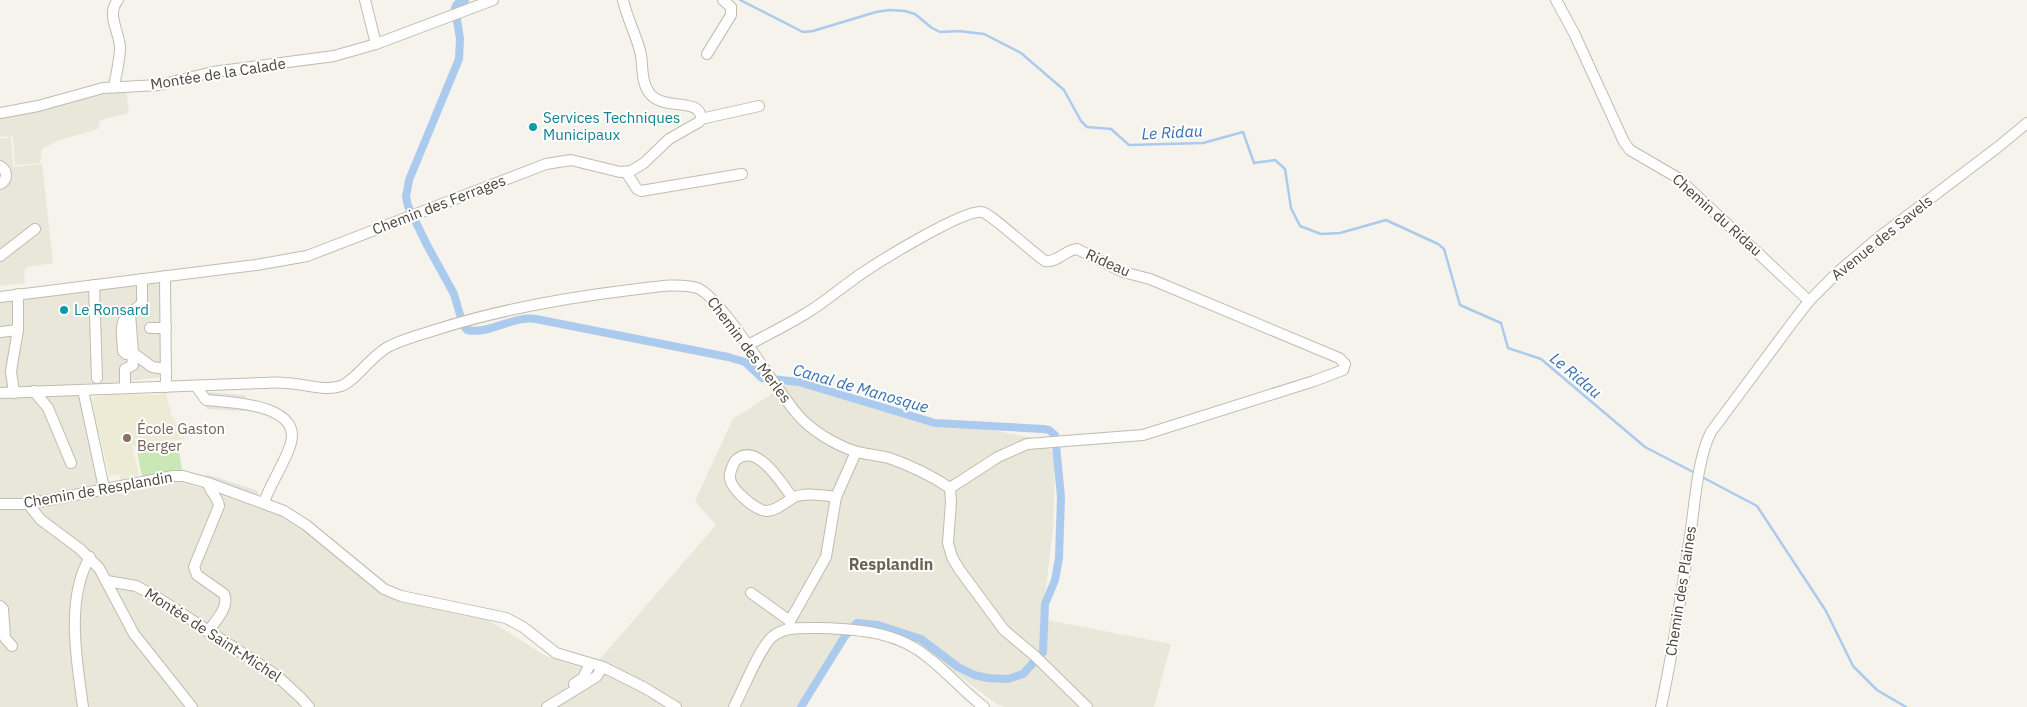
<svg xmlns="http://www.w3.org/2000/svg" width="2027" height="707" font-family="'IBM Plex Sans',sans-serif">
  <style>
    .residential { fill: #e9e6da }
    .education { fill: #edead6 }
    .green { fill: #cbe7b6 }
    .parking { fill: #e4e3df }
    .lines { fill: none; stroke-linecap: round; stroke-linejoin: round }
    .stream { stroke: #abcbee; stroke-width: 2.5 }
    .canal { stroke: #abcbee; stroke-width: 8 }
    .minor-casing { stroke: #c0bcae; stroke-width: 12 }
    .minor { stroke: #fff; stroke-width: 10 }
    .culture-dot { fill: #0f9aa8; stroke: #fff; stroke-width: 2 }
    .education-dot { fill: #8d6e63; stroke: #fff; stroke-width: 2 }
    .labels { text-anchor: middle; stroke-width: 4; stroke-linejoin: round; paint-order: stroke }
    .street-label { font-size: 15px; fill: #494539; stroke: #fff }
    .culture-label { font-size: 15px; fill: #0d838f; stroke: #fff; text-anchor: start }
    .education-label { font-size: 15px; fill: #785e54; stroke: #fff; text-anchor: start }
    .water-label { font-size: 16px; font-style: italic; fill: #356fb2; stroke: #fff }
    .neighbourhood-label { font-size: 16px; font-weight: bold; fill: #6c6451; stroke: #fff }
  </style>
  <rect width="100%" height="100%" fill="#f5f3eb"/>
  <g class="residential">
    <path d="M100,90H126L129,113L100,120L98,129L57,141L42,149L40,163L15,165L13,136L0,137V114Z"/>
    <path d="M11,137L13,167L42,164L53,263L27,267L24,272L25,283L0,286V139Z"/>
    <path d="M160,282L162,377L93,385L78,394L101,494L176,481L227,495L293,521L395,599L479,614L544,655L587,670L600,659L716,525L695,501L733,419L790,382L896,413L1040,439L1055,455L1053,530L1042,619L1171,644L1154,707H1005L997,704L917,645L849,625L797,707H0V302Z"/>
  </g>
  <path class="education" d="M158,391H165L171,411L170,412L185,439L132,446L139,475L120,480V474L109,476L99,432H96L92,415L95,414L92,398L111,394L159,395Z"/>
  <path class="green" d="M178,444L182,470L142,476L137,451Z"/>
  <g class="parking">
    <path d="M208,392L244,395L246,396L242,406L244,411L207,409L205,404L206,396Z"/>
    <path d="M206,474L258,491V497L206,481Z"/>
  </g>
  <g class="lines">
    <g class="stream">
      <path d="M740,0L803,32L813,31L876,12L890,10L905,11L915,14L932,28L940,32L959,31L984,34L1021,53L1064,90L1081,121L1087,127L1111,129L1129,145L1203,143L1243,132L1254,163L1275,160L1285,169L1291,208L1300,226L1321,234L1340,233L1386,220L1438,244L1444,249L1460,305L1501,323L1508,348L1541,359L1645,447L1697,474"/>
      <path d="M1702,477L1757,506L1826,611L1853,666L1877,690L1906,707"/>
    </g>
    <path class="canal" d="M465,0L457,4L455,8L460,39L459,59L409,180L406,197L408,206L427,245L454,294L463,325L467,330C489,335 514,315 536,319L728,357L745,362L762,378L799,382L935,423L1043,429L1049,430L1055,435L1061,497L1059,558L1055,580L1045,604L1043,652L1023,674L1008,679L988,678L974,675L958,667L921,639L878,625L857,623L845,636L801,707"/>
    <g class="minor-casing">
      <g id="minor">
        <path d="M365,0L376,44"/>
        <path d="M1556,0L1574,33L1624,142L1630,150L1678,178L1809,301"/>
        <path d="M707,54L731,15V7L723,0"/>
        <path d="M114,87C116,74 120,60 120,47C119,31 106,14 118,0"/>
        <path d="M0,113L38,106L103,88L159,85L213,72L334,56L376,44L493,0"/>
        <path d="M701,119L759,106"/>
        <path d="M0,166C8,171 8,180 0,184"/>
        <path d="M626,172L637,189L641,191L742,174"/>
        <path d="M0,256L35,229"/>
        <path d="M165,276L166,387"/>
        <path d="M94,285L97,378"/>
        <path d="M0,297L256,265L307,256L546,164L571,160L620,172L631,171L644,163L669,139L699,122L701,119C701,97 667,111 651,95C641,84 643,68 641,55C637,36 627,19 623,0"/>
        <path d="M130,313L133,353L126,354L123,351C123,342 119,324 126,317C130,312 137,309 142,303V279"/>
        <path d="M150,328H166"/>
        <path d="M0,332L18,330"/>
        <path d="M132,352L152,367L166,369"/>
        <path d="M196,386L206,400C230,402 305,404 290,446C283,466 271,483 264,502"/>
        <path d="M125,388V369L133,365L132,354"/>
        <path d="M83,390L104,488"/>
        <path d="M34,391L48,408L71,463"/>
        <path d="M0,393L261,383C269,383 277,382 285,383C302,383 324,392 341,386C357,380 372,354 390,346C404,339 420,335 435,330C498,310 563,298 630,290C650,288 676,282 697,288C720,295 777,392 798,415C812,431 834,444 854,451C862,454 878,455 889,458C909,465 932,476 950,488L998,457L1027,444L1143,435L1314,381L1343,370L1345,364L1339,358L1150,279L1123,272L1077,249C1065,250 1057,263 1045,261C1033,253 990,213 982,212C964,209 880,261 861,274C842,287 825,302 805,314C787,325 767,335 748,345"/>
        <path d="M14,393L11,371L18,330V294"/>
        <path d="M208,483C210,492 218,497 219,506L194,567L197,575L224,594C230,607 215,621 208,632"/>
        <path d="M950,488L951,502L948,543L952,557L959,569L1004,630L1035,656L1087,707"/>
        <path d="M792,497C781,483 756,440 735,461C732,467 729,473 730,479C732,490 756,511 767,511C777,510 783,504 791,499C800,492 825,495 836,497"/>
        <path d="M0,504H28L173,476H183L208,483L284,511L306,525L384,589L401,596L506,618L523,627L556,653L603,667L645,688L676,707"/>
        <path d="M28,504L41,520L80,549L99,568L134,634L192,707"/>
        <path d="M107,581L136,586L155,596L276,675L301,698L309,707"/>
        <path d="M751,593L790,621"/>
        <path d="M0,606L3,609L5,638L12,646"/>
        <path d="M790,629V621L826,557L836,497L856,452"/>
        <path d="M574,684L583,678L590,664"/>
        <path d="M83,707C77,662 65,599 90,557"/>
        <path d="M547,707L596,677L603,667"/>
        <path d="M734,707C744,688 758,651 772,637C785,626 804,628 820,628C860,629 899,632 930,659C949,674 965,693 984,707"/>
        <path d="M1661,707C1674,648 1682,589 1691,529C1695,501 1698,457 1711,432L1792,323L1809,301L1838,272L1878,238L1998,147L2027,123"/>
      </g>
    </g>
    <use href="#minor" class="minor"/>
  </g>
  <g class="culture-dot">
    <circle cx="533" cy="127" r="5"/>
    <circle cx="64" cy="310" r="5"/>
  </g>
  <circle class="education-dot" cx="127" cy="438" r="5"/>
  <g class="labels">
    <g class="street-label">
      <text transform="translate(218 74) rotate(-9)" y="5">Montée de la Calade</text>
      <text transform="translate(439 205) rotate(-21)" y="5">Chemin des Ferrages</text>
      <text transform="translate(1717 215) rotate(42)" y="5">Chemin du Ridau</text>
      <text transform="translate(1882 238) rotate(-39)" y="5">Avenue des Savels</text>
      <text transform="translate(1108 263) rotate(24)" y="5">Rideau</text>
      <text transform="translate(749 350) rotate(53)" y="5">Chemin des Merles</text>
      <text transform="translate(98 490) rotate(-10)" y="5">Chemin de Resplandin</text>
      <text transform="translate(1681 591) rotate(-81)" y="5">Chemin des Plaines</text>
      <text transform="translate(213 635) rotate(33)" y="5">Montée de Saint-Michel</text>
    </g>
    <g class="culture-label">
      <text x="543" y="123">Services Techniques<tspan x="543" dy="17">Municipaux</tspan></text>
      <text x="74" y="315">Le Ronsard</text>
    </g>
    <g class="education-label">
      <text x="137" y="434">École Gaston<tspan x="137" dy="17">Berger</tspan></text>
    </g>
    <g class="water-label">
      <text transform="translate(1172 132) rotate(-3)" y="6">Le Ridau</text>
      <text transform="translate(1576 375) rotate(40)" y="6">Le Ridau</text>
      <text transform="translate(861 388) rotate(16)" y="6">Canal de Manosque</text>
    </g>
    <g class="neighbourhood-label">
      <text x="891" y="570">Resplandin</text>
    </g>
  </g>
</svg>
